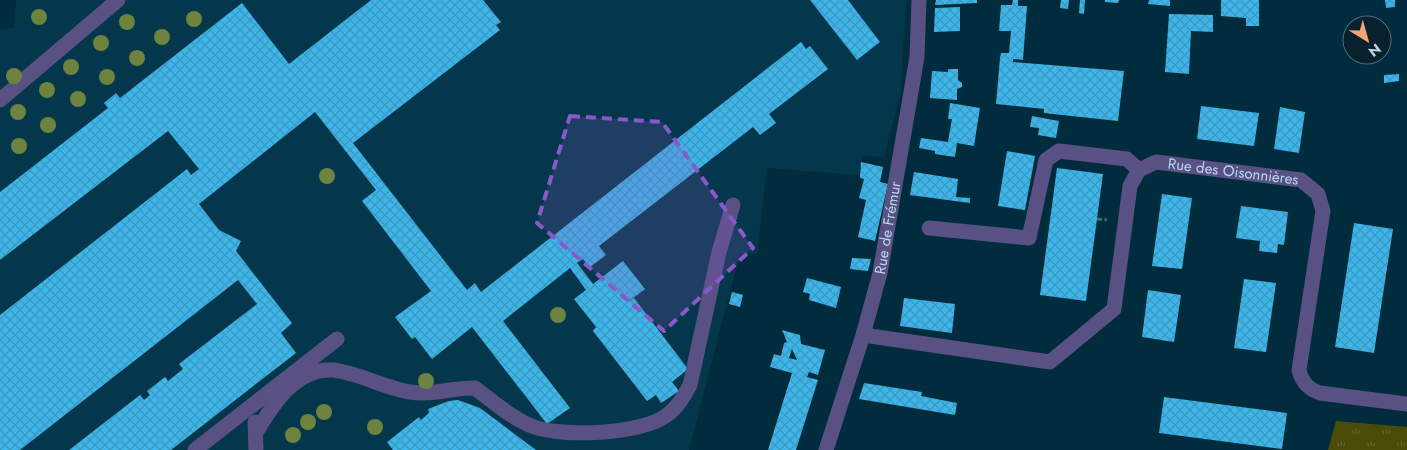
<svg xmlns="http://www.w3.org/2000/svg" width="1407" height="450" font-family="Jost,sans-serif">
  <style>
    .built { fill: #04374b }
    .park { fill: url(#park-tufts) }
    .building { fill: url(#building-cross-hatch); fill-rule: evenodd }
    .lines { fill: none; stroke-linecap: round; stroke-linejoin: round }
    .path { stroke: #416a7b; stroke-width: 3; stroke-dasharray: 5 2.5; stroke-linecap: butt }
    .minor { stroke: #595084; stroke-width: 15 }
    .tree { fill: #6d833e }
    .marked { fill: #8a58ca; fill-opacity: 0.2; stroke: #8a58ca; stroke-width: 4; stroke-dasharray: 10 6; stroke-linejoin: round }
    .labels { text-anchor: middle; stroke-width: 5; stroke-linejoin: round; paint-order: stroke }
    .street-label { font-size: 15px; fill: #b6daec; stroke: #08212c }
  </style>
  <defs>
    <pattern id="park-tufts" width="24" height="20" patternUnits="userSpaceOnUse" patternTransform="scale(1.25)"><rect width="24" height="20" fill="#4a4b07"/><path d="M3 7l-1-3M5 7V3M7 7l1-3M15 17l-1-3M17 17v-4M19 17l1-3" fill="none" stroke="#62642b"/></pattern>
    <pattern id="building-cross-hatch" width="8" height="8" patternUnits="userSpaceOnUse" patternTransform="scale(1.25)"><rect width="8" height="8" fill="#3db5e8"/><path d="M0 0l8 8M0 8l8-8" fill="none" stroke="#3c98c0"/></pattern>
  </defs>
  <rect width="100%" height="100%" fill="#002c3d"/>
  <path class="built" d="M16,0H906L901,91L884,157L863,156L858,175L767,168L757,254L740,253L689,450H0V30L14,28Z"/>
  <path class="park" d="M1336,421L1407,427V450H1328Z"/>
  <g class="building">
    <path d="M371,0H483L501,22L496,25L500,30L353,143L467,290L475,283L481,292L801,42L806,49L810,46L828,69L769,114L776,123L760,135L753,127L599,246L606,255L590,267L583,259L577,263L593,284L623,261L645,289L628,302L634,298L688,369L672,382L679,391L661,403L656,395L647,401L593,331L596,327L574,299L586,290L570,268L503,321L570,408L547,424L472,327L432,359L415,337L412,339L395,317L431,291L362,201L376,190L315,112L199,204L219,230L241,241L236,251L292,323L281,333L296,353L171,450H69L140,395L144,400L150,395L147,391L165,377L168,381L183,369L179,364L257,304L238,280L20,450H0V315L187,169L191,175L199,169L168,131L0,260V192L108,108L104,103L116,93L120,98L242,3L289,64Z"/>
    <path d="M810,0H848L880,42L857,60Z"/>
    <path d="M936,0H977V3L935,5Z"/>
    <path d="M1013,0H1018V6H1027L1023,60L1013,59V62L1124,71L1118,121L1044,113V109L996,104L1000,58L1001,53H1009L1011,31H999L1001,5H1012Z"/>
    <path d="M1061,0H1069L1068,9L1060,8Z"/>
    <path d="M1080,0H1085L1084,14L1079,13Z"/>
    <path d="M1105,0H1119L1118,3L1105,2Z"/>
    <path d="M1149,0H1170V6L1148,4Z"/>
    <path d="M1221,0H1259V26H1246V18L1221,16Z"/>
    <path d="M1385,0H1395V7L1386,8Z"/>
    <path d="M960,7V31L934,32L935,8Z"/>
    <path d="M1169,14L1213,15V32L1191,31L1189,74L1165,72Z"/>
    <path d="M948,69H958V80L962,83V87L957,89V100L930,98L932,71L948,72Z"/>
    <path d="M1399,74V81L1384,83V75Z"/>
    <path d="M950,103L980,108L974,146L957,143L955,157L935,154V151L919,148L921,138L948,142L952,119H948Z"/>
    <path d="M1201,106L1259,113L1254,146L1197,139Z"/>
    <path d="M1280,107L1305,112L1299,153L1274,149Z"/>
    <path d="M1032,116L1059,121L1056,138L1038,135L1039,128L1030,127Z"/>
    <path d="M1007,151L1035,156L1025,210L998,206Z"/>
    <path d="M861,162L883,167L880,182L888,184L875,241L858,237L866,200L859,198L864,179L860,178Z"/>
    <path d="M1057,168L1103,174L1086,301L1040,295Z"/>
    <path d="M914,172L958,179L956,197L970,198V203L910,195Z"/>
    <path d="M1162,194L1192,198L1182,269L1152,266Z"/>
    <path d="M1241,206L1288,212L1284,245L1278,244L1277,253L1259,251L1260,241L1236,238Z"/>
    <path d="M1354,223L1393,229L1374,353L1335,347Z"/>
    <path d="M852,258L871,259L868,271L850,269Z"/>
    <path d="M807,278L841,287L836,308L809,300L810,294L803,292Z"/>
    <path d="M1244,279L1276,283L1266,352L1234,348Z"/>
    <path d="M1148,290L1181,295L1174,342L1142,337Z"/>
    <path d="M732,292L743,295L740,307L729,304Z"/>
    <path d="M904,298L955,304L952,333L900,326Z"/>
    <path d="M782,330L800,335L801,344L825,350L818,375L809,372L807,377L818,380L796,450H768L792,373L770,367L774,354L781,356L784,343L787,342ZM792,349L797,360L789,358Z"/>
    <path d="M864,383L922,392L921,396L957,403L955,415L859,399Z"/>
    <path d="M1164,397L1287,413L1282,449L1159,433Z"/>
    <path d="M458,400L480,408L536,450H393L387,442L419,417L421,420L429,413L428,409L449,401Z"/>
  </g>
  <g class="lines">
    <path class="path" d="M1097,219L1107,220"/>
    <g class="minor">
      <path d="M0,100L118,0"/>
      <path d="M929,228L1029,238L1046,160L1059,151L1127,159L1139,170"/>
      <path id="s1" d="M863,335L1050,362L1114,309L1130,186L1139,170L1156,162L1301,180L1318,194L1323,211L1299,370C1302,382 1308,389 1320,393L1407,404"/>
      <path d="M255,422L256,450"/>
      <path d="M257,431C273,404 296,368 333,370C356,372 385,388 410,392C432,396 453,387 475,388C492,401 509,416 529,425C557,438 642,435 667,415C678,407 684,396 690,385L719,252L733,205"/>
      <path d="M195,450L337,339"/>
      <path id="s2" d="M826,450L863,335L880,273L917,57L919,0"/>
    </g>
  </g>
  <g class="tree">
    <circle cx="39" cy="17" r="8"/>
    <circle cx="194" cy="19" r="8"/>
    <circle cx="127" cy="22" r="8"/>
    <circle cx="162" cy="37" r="8"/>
    <circle cx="101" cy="43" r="8"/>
    <circle cx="137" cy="58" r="8"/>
    <circle cx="71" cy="67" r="8"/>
    <circle cx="14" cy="76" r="8"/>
    <circle cx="107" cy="77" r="8"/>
    <circle cx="47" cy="90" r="8"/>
    <circle cx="78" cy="99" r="8"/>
    <circle cx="18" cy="112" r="8"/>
    <circle cx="48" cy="125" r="8"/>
    <circle cx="19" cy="146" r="8"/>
    <circle cx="327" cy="176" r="8"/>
    <circle cx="558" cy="315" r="8"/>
    <circle cx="426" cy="381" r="8"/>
    <circle cx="324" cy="412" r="8"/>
    <circle cx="308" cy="422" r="8"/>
    <circle cx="375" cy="427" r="8"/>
    <circle cx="293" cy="435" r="8"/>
  </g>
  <path class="marked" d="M570,116L662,122L753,248L664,331L537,223Z"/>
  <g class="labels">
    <g class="street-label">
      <text dy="5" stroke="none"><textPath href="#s1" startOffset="511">Rue des Oisonnières</textPath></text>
      <text dy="5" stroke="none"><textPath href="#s2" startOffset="231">Rue de Frémur</textPath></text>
    </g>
  </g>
  <g transform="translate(1367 40) rotate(143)"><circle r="24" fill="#08212c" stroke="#4e6b79"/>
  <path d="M0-4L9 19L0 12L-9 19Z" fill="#efa377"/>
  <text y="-8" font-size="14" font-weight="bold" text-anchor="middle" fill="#b6daec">N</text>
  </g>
</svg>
